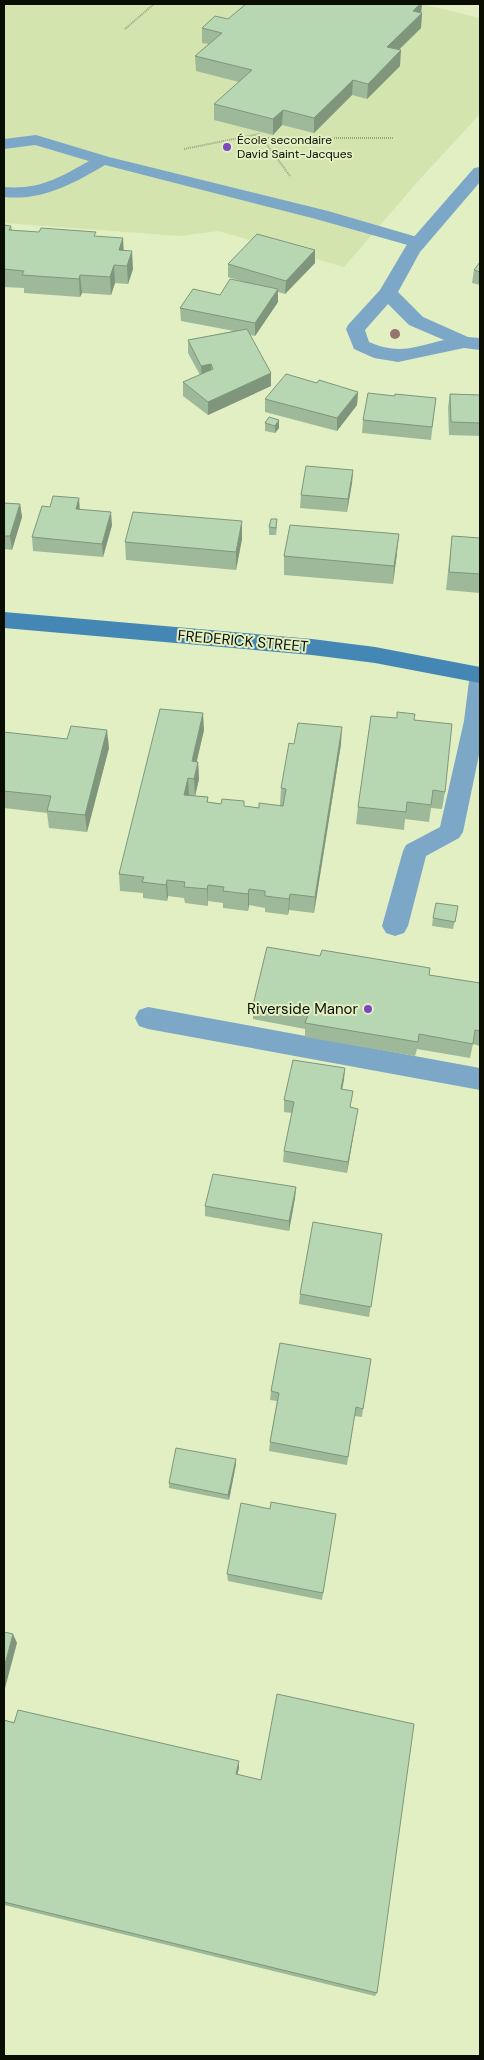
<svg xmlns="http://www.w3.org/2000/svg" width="484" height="2060" font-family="'DM Sans',sans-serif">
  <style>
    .built { fill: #d3e4af }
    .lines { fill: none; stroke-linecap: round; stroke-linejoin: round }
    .path { stroke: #9aa482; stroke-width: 2; stroke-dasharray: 1 1; stroke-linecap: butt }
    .lane { fill: #7da7c7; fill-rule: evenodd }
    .street { fill: #7da7c7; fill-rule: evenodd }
    .secondary { fill: #4486b4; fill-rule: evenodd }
    .tree { fill: #967470 }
    .wall { fill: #9db999 }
    .shaded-wall { fill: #7f967d }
    .building { fill: #b6d7b2; stroke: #7f967d }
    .poi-dot { fill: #7e47be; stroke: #e1efc2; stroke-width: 2 }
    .labels { text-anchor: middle; stroke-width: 4; stroke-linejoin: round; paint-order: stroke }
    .far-poi-label { font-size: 12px; fill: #0a0e02; stroke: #e1efc2; text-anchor: start }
    .street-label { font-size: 15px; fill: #0a0e02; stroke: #e1efc2 }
    .poi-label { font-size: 15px; fill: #0a0e02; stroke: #e1efc2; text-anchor: end }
  </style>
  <rect width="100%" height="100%" fill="#e1efc2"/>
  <path class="built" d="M4,4H421L430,6L480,18V114L420,179L344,267L218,231L180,236L4,223Z"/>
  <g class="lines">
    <g class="path">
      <path d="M125,29L154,4"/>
      <path d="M262,138H393"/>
      <path d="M184,149L259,134L290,176"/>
    </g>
    <g class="lane">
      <path d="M36,135L109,157L328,211L424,239L427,243L424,247L418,248L316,219L105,165C73,184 42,201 4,197V187C39,190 59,178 89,161L35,145L4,149V139Z"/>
      <path d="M480,673V750L463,832L459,838L426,856L408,926L404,933L395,936L386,933L382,926L403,851L406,845L440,827L464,721L469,681L472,676Z"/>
      <path d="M148,1007L480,1068V1090L148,1029L139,1026L135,1018L139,1010Z"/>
    </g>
    <path class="street" d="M480,167V182L420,252L398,292L423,317L468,337L480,338V350L464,348L398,362L374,358L354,349L346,329L348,325L380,290L406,246L474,168ZM388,304L409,325L444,340C414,347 399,355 369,342L365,330Z"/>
    <path class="secondary" d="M4,612L312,639L375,647L480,667V683L375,663L312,655L4,628Z"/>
  </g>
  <circle class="tree" cx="395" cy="334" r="5"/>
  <g class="wall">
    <path d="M246,4H422L421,13H422L421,28L399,50L400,66L367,99L352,95L314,133L282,125L273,135L214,120V104L239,82L196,71L195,56L209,44L202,43V28L228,19Z"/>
    <path d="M4,225L11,226L12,230L96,237L124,250L133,269L128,284L115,283L111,295L82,293L80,297L24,293V288L4,287Z"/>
    <path d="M315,250V263L285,294L278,292V302L255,336L250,335L271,386L208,415L183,396V382L200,375L188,353V340L234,331L181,321L180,308L220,295L244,282L228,277V264Z"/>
    <path d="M480,262V285L472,283L474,270Z"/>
    <path d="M317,383L358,392L357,405L337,431L265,412V399Z"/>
    <path d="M450,394L480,395V436L449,435L448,407Z"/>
    <path d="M436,398L431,440L362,433L363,420Z"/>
    <path d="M279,420V428L275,433L265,431V423Z"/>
    <path d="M353,470L352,483L347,512L300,508L301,495Z"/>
    <path d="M4,503L20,504L22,517L12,550L4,549Z"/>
    <path d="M80,509L112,525L103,557L33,551L32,537Z"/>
    <path d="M269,527H277L276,535H269Z"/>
    <path d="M452,536L480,538V593L446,590Z"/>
    <path d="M242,539L236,570L126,560L125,542Z"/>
    <path d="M397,553L393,584L284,575V556Z"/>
    <path d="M414,720L445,792L442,809L431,808L429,822L405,819L404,830L356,824L358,807Z"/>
    <path d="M204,730L196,762H198L199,779L195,796L189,795L208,797V802L259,808L280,805L281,788L294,744H341L314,913L289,910L288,915L265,912V908L249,905L248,911L223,908V903L208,901V906L185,903L184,898L168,896L167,901L143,898V893L120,891L119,874Z"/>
    <path d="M4,732L109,748L87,832L49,828L47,813L4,808Z"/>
    <path d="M458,906L453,929L432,926L433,918Z"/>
    <path d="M429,975L479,983L480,977V1046L473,1044L470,1058L417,1049L415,1056L305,1037V1029L253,1019V1005Z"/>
    <path d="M345,1068L342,1089L356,1120L347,1173L283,1162L284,1151L292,1113L284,1112V1100Z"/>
    <path d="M296,1187L295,1198L289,1231L205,1216V1206Z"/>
    <path d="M382,1234L369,1317L299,1304L300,1294Z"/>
    <path d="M271,1391L363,1409L362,1417L354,1416L347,1465L269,1451L270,1442L277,1401L270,1400Z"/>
    <path d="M236,1464L229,1500L169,1488V1483Z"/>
    <path d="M270,1509L336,1514L322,1600L228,1581L227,1574Z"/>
    <path d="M4,1720L239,1768L237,1774L377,1993L375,1996L4,1905Z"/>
  </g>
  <g class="shaded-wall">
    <path d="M420,4H422L421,14L422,13L421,28L386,62L387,47L413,11Z"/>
    <path d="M401,50L400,66L367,99L368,84Z"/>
    <path d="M353,80L352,95L314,133V118Z"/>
    <path d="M283,110L282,125L273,135V119Z"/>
    <path d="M123,238L124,256L119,250Z"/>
    <path d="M315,250V263L285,294L286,281Z"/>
    <path d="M132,251L133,269L128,284L127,266Z"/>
    <path d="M114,265L115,283L111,295L110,277Z"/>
    <path d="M80,275L82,293L80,297L79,279Z"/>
    <path d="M278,289V302L255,336V323Z"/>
    <path d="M211,364V377L202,379L201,366Z"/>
    <path d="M271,373V386L208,415V402Z"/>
    <path d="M358,392L357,405L337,431V418Z"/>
    <path d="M279,420V428L275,433V426Z"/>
    <path d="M353,470L352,483L347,512L348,499Z"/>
    <path d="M79,498L80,512L76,509Z"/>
    <path d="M20,504L22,517L12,550L10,536Z"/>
    <path d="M111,512L112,525L103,557L102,544Z"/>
    <path d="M242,521V539L236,570V552Z"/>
    <path d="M399,534L397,553L393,584L394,566Z"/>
    <path d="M203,713L204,730L193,778L192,761Z"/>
    <path d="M342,727L341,744L314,913L315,897Z"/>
    <path d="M107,730L109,748L87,832L85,815Z"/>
    <path d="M198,762L199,779L195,796L194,779Z"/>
    <path d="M188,778L189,795L185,811L184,795Z"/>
    <path d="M167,880L168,896L167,901L166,885Z"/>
    <path d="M208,885V906L207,889Z"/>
    <path d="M249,889V905L248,911V894Z"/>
    <path d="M290,894L289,910L288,915L289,899Z"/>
    <path d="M345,1068L344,1080L340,1100L341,1089Z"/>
    <path d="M358,1109L356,1120L347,1173L348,1162Z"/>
    <path d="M296,1187L295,1198L289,1231V1221Z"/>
    <path d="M236,1459V1464L229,1500L228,1495Z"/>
    <path d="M13,1634L17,1643L4,1692V1668Z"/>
    <path d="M239,1761V1768L236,1780V1774Z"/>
  </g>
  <g class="building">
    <path d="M246,4H420L413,11L422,13L387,47L401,50L368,84L353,80L314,118L283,110L273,119L214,104L252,70L195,56L222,33L202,28L215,16L228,19Z"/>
    <path d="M4,225L11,226L9,230L39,232L41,228L96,232L94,236L123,238L119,250L132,251L127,266L114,265L110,277L80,275L79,279L22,275L24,271L4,269Z"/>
    <path d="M257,234L315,250L286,281L228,264Z"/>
    <path d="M480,262V272L474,270Z"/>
    <path d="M230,279L278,289L255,323L180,308L193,289L220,295Z"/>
    <path d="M247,329L271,373L208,402L183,382L213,369L211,364L201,366L188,340Z"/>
    <path d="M286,374L317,383L319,380L358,392L337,418L265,399Z"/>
    <path d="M368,393L395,396V394L436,398L432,427L363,420Z"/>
    <path d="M450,394L480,395V423L451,422Z"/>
    <path d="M269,417L279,420L275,426L265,423Z"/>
    <path d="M306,466L353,470L348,499L301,495Z"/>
    <path d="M53,496L79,498L76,509L111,512L102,544L32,537L42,506L50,507Z"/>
    <path d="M4,503L20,504L10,536H4Z"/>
    <path d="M133,512L242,521L236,552L125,542Z"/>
    <path d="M271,519H277L276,528L269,527Z"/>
    <path d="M290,525L399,534L394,566L284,556Z"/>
    <path d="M452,536L480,538V574L449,572Z"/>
    <path d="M160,709L203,713L192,761L198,762L194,779L188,778L184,795L208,797L207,802L221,804L222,799L244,801V806L259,808V803L283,806L286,789L281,788L289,743L294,744L298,723L342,727L315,897L290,894L289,899L265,896V891L249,889L248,894L223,891L224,887L208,885L207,889L184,887L185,882L167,880L166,885L142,882L144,877L119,874Z"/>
    <path d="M397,712L415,714L414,720L452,724L445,792L433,790L431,805L407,802L406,812L358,807L371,716L397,718Z"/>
    <path d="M71,726L107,730L85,815L47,811L51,796L4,791V732L67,739Z"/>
    <path d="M436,903L458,906L455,922L433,918Z"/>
    <path d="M267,947L320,956L322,950L430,968L429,975L480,983V982V1031L475,1030L473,1044L419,1034L418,1042L305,1023L308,1015L253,1005Z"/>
    <path d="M293,1060L345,1068L341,1089L353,1091L350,1107L358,1109L348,1162L284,1151L294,1102L284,1100Z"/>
    <path d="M213,1174L296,1187L289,1221L205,1206Z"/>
    <path d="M313,1222L382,1234L371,1307L300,1294Z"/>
    <path d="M280,1343L371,1359L363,1409L356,1407L348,1457L270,1442L279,1393L271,1391Z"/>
    <path d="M176,1448L236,1459L228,1495L169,1483Z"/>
    <path d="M271,1502L336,1514L323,1593L227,1574L241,1503L270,1509Z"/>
    <path d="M4,1632L13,1634L4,1668Z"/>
    <path d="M277,1694L414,1724L377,1993L4,1902V1720L14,1723L18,1710L239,1761L236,1774L261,1780Z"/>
  </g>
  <g class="poi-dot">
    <circle cx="227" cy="147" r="5"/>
    <circle cx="368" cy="1009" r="5"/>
  </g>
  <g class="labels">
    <g class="far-poi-label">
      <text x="237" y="144">École secondaire<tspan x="237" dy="14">David Saint-Jacques</tspan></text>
    </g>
    <g class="street-label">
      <text transform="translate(243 641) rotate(5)" y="5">FREDERICK STREET</text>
    </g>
    <g class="poi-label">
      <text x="358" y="1014">Riverside Manor</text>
    </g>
  </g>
  <rect width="484" height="2060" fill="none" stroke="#0a0e02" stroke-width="10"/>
</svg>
